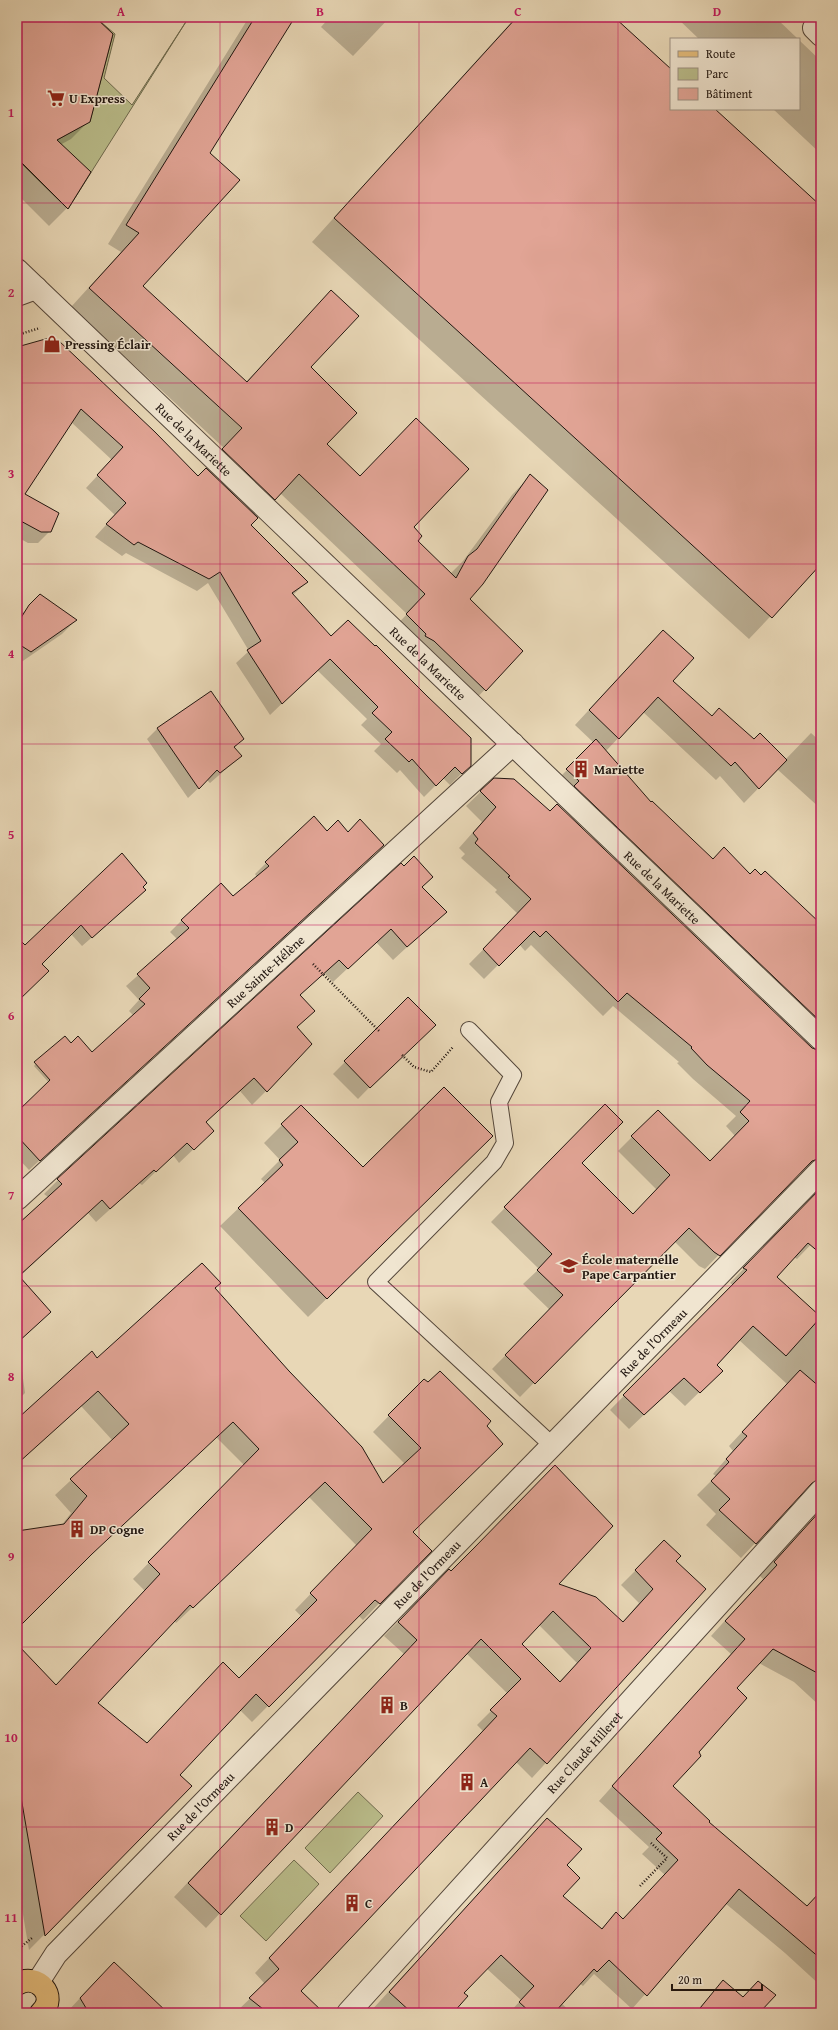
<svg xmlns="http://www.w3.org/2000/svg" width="838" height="2030" font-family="'Gentium Book Plus',serif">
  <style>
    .green { fill: #babd8b; stroke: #6e6a4e }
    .shadow { fill: #0003; fill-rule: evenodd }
    .building { fill: #e1a495; stroke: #211610; fill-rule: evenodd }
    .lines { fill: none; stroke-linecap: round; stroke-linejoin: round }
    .service-casing { stroke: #53463a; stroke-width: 18 }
    .minor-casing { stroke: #53463a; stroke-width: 24 }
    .primary-casing { stroke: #211610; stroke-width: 24 }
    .path { stroke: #211610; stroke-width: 2.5; stroke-dasharray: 1 2; stroke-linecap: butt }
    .service { stroke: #f0e5d0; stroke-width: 16 }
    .minor { stroke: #f0e5d0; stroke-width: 22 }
    .primary { stroke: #e4bc7b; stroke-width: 22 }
    .grid { fill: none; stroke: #c2185b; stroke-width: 1; stroke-opacity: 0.55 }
    .labels { text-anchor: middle; stroke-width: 3; stroke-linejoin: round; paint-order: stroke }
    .poi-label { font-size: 13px; font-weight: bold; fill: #211610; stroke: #f0e5d0; text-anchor: start }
    .street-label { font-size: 13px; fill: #211610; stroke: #f0e5d0 }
    .neatline { fill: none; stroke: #c2185b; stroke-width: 1.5 }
    .grid-label { font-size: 13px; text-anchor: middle; font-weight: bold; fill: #c2185b }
  </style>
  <rect width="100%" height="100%" fill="#e8d7b6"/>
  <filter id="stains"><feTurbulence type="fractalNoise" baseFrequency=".005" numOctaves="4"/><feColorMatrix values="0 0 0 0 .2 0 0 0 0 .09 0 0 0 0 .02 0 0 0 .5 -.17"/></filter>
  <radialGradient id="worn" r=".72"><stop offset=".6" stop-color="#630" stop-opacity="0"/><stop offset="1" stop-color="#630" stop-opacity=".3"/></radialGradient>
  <g class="green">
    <path d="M95,17L115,34L104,78L132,105L189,17L68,209L17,159L67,208L57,140L90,121L113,34Z"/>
    <path d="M358,1792L383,1816L330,1873L305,1848Z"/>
    <path d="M294,1860L319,1884L266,1941L240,1916Z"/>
  </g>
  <g class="shadow">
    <path d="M17,17H94L89,121L71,139L60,145L67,208L49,226L17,194Z"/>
    <path d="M249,17H294L209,153L141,286L246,382L331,291L310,367L326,444L413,527L416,541L450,574L463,561L512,495L530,476L469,599L522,651L466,709L388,634L407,614L280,493L250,525L307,582L293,595L331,637L470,765L450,785L443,778L424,797L400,770L397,773L374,751L381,744L361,725L367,719L317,670L270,715L236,663L249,651L208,583L197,591L126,553L122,556L95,537L115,515L86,488L112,460L71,422L23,494L50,531L38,543H28L17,537V348L198,477L224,448L71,307L121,252L108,244Z"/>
    <path d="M330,17H390L353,56L321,27Z"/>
    <path d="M516,17H612L671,71V109H713L821,207V563L749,639L312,242Z"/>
    <path d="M676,17H775L798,39H699Z"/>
    <path d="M799,40L821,61V154L773,109H799Z"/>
    <path d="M40,595L75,621L62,634L17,665V619Z"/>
    <path d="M649,645L672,681L711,717L785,760L811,733L821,742V809L777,769L744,803L720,776L716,780L643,712L605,752L651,803L713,860L750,875L821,925V1045L556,781L594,743L575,725Z"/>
    <path d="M210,692L243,739L234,748L241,756L210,783L207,780L188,798L147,739L157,729Z"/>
    <path d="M494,779L821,1068V1234L797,1259L794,1257L776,1277L821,1318V1707L794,1682L759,1663L736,1688L698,1752L671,1786L821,1932V1986L785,1953L725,1903L632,2009L594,1974L583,1986L579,1983L561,2003L572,2013H509L521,2000L486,1968L462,1993L451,2013H369L547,1819L566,1865L561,1896L601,1929L616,1914L623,1920L665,1875L642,1854L649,1847L599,1801L731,1654L711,1636L763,1579L760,1576L816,1515L819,1508L809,1493L800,1495L741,1558L706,1525L716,1514L697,1495L716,1476L713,1474L733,1451L729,1446L787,1384L739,1340L716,1366L721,1371L685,1406L669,1391L629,1429L610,1410L733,1285L730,1283L816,1194L819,1189V1182L810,1172H803L797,1175L705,1269L699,1266L674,1241L520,1397L492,1369L550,1310L523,1284L539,1269L491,1222L605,1106L580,1163L633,1215L657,1190L618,1151L658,1111L709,1162L735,1136L726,1126L736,1116L693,1079L677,1063L679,1062L613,1006L603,1016L531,945L525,951L519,944L484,979L469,964L518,914L495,892L497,890L461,858L465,854L459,848L482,822L466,806Z"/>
    <path d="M348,833L383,845L83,1121L34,1066L45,1054L71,1044L92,1053L134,1016L129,1011L139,1000L126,986L178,940L170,932L182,920L233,898L257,877L255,874L266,863Z"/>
    <path d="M142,887L145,890L136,899L82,946L71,934L17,967V957Z"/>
    <path d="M421,887L445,912L393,960L376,942L333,982L324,973L299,995L314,1011L296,1028L266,1091L252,1105L240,1091L205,1123L199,1144L179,1163L173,1155L142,1185L139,1183L96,1222L88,1213L19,1277L50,1312L18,1342L25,1393L17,1401V1224L48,1197L44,1194L58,1180Z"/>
    <path d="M17,909L19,920L17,922Z"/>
    <path d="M408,999L401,1055L358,1099L333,1074Z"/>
    <path d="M17,1113L62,1140L29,1170L17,1157Z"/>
    <path d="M282,1125L362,1169L473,1155L308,1317L220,1226L265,1183L261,1179L280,1160L264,1143Z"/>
    <path d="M214,1289L383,1485L405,1464L373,1432L424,1380L428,1384L412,1533L430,1551L363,1620L358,1615L252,1722L240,1710L179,1775L191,1786L29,1950L17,1879V1681L56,1686L145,1591L133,1579L244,1465L216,1437L77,1567L17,1628V1531L61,1526L71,1513L55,1495L113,1441L81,1406L17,1464V1420L97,1359ZM309,1497L357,1546L295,1610L302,1617L239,1680L146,1744L97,1703L174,1620L176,1623Z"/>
    <path d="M664,1542L675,1561L705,1589L532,1778L516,1762L300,1991L323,2013H235L265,1984L255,1973L483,1731L477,1725L508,1694L466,1653L206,1928L174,1897L404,1654L384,1636L449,1570L451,1572L558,1585L622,1623L639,1603L621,1585ZM539,1625L577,1663L559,1682L521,1644Z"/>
    <path d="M821,1720V1729L816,1725Z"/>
    <path d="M100,1977L166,2013H66Z"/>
    <path d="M723,1982L757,2013H695Z"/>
  </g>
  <g class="building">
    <path d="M17,17H95L113,34L90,122L57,140L91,172L68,209L17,158Z"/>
    <path d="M255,17H295L210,153L240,180L143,286L247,382L331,290L359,316L311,367L357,413L327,444L360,476L416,418L469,469L414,527L422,536L418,541L456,578L468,556L477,549L530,474L548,490L483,584L470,599L523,651L486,691L434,641L425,636L426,634L406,614L425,594L299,474L275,500L222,449L242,428L89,288L139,233L126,225Z"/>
    <path d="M517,17H614L671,69V109H715L821,206V564L772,618L334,218Z"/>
    <path d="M49,338L58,340L155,432L198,476L206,468L258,518L251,525L308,582L292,593L331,636L348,620L375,646L376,645L427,696L471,738V766L462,774L455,767L436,786L412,759L409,762L385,739L392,732L372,713L378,707L330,659L282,704L247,650L261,641L220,572L209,579L138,542L134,545L106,524L126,503L97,475L123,447L81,409L25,494L59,513L51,532H41L17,519V347Z"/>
    <path d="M40,594L77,620L31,652L17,643V624L29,605Z"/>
    <path d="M663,630L694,658L673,681L712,716L719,708L754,739L760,733L787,760L759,789L735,762L731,766L658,697L619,739L589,710Z"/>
    <path d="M211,691L244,739L234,747L242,756L220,773L217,770L199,789L157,728Z"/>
    <path d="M596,739L651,802L652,801L713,859L724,847L750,874L755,869L761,875L765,871L821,924V1022L574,786L579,781L566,769Z"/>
    <path d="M494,778L514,779L550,811L557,804L812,1048L821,1051V1158L812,1161L720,1256L714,1252L689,1228L535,1384L505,1355L563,1295L537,1270L552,1254L504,1207L605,1104L623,1122L582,1163L633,1214L670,1175L631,1136L658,1110L710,1161L749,1121L740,1112L750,1101L707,1065L691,1048L692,1047L627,993L618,1002L546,931L540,937L534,931L499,966L483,949L531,899L508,877L510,876L475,843L478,839L473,833L496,807L480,791Z"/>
    <path d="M314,816L327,831L338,820L348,832L360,819L384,845L40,1161L17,1136V1112L50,1080L34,1062L65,1036L71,1043L78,1036L92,1052L145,1004L139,999L150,988L137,974L189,928L181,920L221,883L233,896L269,866L265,862Z"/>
    <path d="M122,853L147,883L143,887L146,890L92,938L81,925L42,964L49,971L17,1002V937L25,945Z"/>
    <path d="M414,856L433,877L422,887L447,912L407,947L391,929L348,969L339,960L300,995L315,1011L297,1027L312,1044L267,1092L254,1078L206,1122L214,1131L194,1150L187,1143L156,1172L154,1170L110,1209L102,1200L19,1276L51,1312L17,1343V1225L62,1184L57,1179L401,863L404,866Z"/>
    <path d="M408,997L436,1025L370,1088L344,1061Z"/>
    <path d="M444,1087L493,1136L327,1299L238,1208L283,1165L279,1160L298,1142L281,1124L301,1105L363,1167Z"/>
    <path d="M821,1188V1254L808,1243L777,1277L821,1317L786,1356L753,1326L717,1365L723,1371L700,1393L684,1378L644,1415L623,1395L747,1270L743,1268Z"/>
    <path d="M202,1263L221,1283L215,1288L289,1371L362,1447L383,1483L421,1448L388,1415L424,1379L428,1382L440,1371L491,1421L487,1426L503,1444L413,1532L432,1551L380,1604L375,1600L269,1707L256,1694L180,1775L192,1786L45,1936L17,1774V1644L56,1685L160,1574L148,1562L259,1449L233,1422L92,1554L17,1629V1531L64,1524L87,1496L70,1479L129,1424L98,1391L17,1464V1419L92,1351L97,1358ZM325,1482L372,1529L310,1593L317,1600L239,1678L223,1662L147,1743L98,1703L190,1605L193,1608Z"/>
    <path d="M800,1370L821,1388V1479L812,1483L756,1544L719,1510L730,1499L711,1481L729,1462L726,1459L747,1436L742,1432Z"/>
    <path d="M555,1465L613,1526L559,1584L596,1597L623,1622L653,1589L635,1570L664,1540L681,1556L676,1561L706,1589L547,1764L530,1748L301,1991L324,2013H268L249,1998L279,1969L269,1958L497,1716L490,1710L521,1679L481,1639L221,1915L188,1883L417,1640L398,1622L449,1569L451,1571L474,1548ZM553,1611L591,1648L560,1682L522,1644Z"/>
    <path d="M821,1510V1675L773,1649L737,1688L747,1698L699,1752L701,1756L673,1786L710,1821L709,1822L807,1906L821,1891V1959L739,1889L647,1996L609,1960L597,1972L594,1969L554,2013H531L519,2002L534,1986L501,1955L464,1993L468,1996L453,2013H412L389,1992L547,1818L582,1849L567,1865L580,1878L563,1896L602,1929L616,1912L623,1919L678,1860L656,1839L662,1833L612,1786L745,1639L725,1621L777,1565L774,1562Z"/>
    <path d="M114,1962L168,2013H89L80,1998Z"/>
    <path d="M723,1980L743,1997L758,1981L776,1995L760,2012L761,2013H696Z"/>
  </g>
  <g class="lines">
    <g class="service-casing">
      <path id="service" d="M469,1030L513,1075L499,1102L505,1143L494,1162L376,1282L553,1446"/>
    </g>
    <g class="minor-casing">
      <g id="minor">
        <path d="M821,21L814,28L821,35"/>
        <path id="s1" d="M17,270L821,1039"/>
        <path d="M17,295L36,288"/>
        <path id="s2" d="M17,1199L513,744"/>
        <path id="s3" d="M38,1982L56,1954L821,1170"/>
        <path id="s4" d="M348,2013L821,1491"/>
      </g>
    </g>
    <g class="primary-casing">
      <path id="primary" d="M17,1984C37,1972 59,1996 41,2013"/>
    </g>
    <g class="path">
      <path d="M17,335L40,328"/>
      <path d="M313,964L380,1032"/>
      <path d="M402,1055L414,1067L431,1072L453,1047"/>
      <path d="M640,1886L667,1858L651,1843"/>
      <path d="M17,1950L32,1938"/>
    </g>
    <use href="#service" class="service"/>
    <use href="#minor" class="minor"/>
    <use href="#primary" class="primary"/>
  </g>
  <path class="grid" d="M220,17V2013M419,17V2013M618,17V2013M17,203H821M17,383H821M17,564H821M17,744H821M17,925H821M17,1105H821M17,1286H821M17,1466H821M17,1647H821M17,1827H821"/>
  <defs>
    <g id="supermarket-bare" transform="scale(1.38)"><path d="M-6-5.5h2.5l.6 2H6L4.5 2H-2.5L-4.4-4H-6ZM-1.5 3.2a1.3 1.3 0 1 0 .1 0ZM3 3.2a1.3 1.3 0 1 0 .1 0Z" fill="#8f2418" stroke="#f0e5d0" stroke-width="2.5" paint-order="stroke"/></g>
    <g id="shop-bare" transform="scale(1.38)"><path d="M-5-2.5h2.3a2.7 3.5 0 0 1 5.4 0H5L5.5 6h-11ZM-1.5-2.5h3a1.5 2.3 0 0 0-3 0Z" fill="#8f2418" stroke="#f0e5d0" stroke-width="2.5" paint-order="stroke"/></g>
    <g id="building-bare" transform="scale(1.38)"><path d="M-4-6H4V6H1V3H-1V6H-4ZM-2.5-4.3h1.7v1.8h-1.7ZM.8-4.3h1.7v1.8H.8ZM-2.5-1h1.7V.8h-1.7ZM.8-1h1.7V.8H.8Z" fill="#8f2418" stroke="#f0e5d0" stroke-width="2.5" paint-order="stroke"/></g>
    <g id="school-bare" transform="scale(1.38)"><path d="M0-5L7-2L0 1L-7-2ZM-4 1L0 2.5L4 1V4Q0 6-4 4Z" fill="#8f2418" stroke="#f0e5d0" stroke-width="2.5" paint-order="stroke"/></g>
  </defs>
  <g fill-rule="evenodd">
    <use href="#supermarket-bare" x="56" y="98"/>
    <use href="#shop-bare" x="52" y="344"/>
    <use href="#building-bare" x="581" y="769"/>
    <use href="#school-bare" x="569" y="1266"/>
    <use href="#building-bare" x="77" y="1529"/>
    <use href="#building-bare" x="387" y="1705"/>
    <use href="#building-bare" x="467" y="1782"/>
    <use href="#building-bare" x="272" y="1827"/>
    <use href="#building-bare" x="352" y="1903"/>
  </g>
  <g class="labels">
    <g class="poi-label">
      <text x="69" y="103">U Express</text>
      <text x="65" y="349">Pressing Éclair</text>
      <text x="594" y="774">Mariette</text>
      <text x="582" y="1264">École maternelle<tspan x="582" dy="15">Pape Carpantier</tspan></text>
      <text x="90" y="1534">DP Cogne</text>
      <text x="400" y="1710">B</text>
      <text x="480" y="1787">A</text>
      <text x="285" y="1832">D</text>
      <text x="365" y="1908">C</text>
    </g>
    <g class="street-label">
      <text dy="5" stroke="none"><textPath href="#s1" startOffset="245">Rue de la Mariette</textPath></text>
      <text dy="5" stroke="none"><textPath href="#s1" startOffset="569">Rue de la Mariette</textPath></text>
      <text dy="5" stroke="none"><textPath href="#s1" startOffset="893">Rue de la Mariette</textPath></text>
      <text dy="5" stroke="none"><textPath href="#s2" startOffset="337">Rue Sainte-Hélène</textPath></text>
      <text dy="5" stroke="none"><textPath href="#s3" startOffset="888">Rue de l'Ormeau</textPath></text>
      <text dy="5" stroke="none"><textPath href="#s3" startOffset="564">Rue de l'Ormeau</textPath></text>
      <text dy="5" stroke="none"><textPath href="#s4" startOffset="352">Rue Claude Hilleret</textPath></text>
      <text dy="5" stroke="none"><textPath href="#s3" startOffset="240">Rue de l'Ormeau</textPath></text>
    </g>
  </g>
  <rect width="838" height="2030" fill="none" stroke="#e8d7b6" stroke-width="44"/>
  <rect x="670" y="38" width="130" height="72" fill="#f0e5d0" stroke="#9d9283"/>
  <rect x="678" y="51" width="20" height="6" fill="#e4bc7b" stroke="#9d9283"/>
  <text x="706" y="58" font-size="12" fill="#211610">Route</text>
  <rect x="678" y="68" width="20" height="12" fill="#babd8b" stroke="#9d9283"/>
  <text x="706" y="78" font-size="12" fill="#211610">Parc</text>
  <rect x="678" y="88" width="20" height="12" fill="#e1a495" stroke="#9d9283"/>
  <text x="706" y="98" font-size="12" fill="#211610">Bâtiment</text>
  <path d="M672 1984v6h90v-6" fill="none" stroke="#211610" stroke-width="2"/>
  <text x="678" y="1984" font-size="12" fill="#211610" stroke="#f0e5d0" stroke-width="3" paint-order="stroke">20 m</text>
  <rect x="22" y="22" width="794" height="1986" class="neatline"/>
  <g class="grid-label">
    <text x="121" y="16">A</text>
    <text x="320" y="16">B</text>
    <text x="518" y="16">C</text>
    <text x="717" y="16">D</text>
    <text x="11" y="117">1</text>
    <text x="11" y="297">2</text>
    <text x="11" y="478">3</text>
    <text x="11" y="658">4</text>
    <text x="11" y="839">5</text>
    <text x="11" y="1020">6</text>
    <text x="11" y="1200">7</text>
    <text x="11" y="1381">8</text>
    <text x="11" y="1561">9</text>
    <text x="11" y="1742">10</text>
    <text x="11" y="1922">11</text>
  </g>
  <rect width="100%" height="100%" filter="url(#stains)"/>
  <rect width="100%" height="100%" fill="url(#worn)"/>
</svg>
